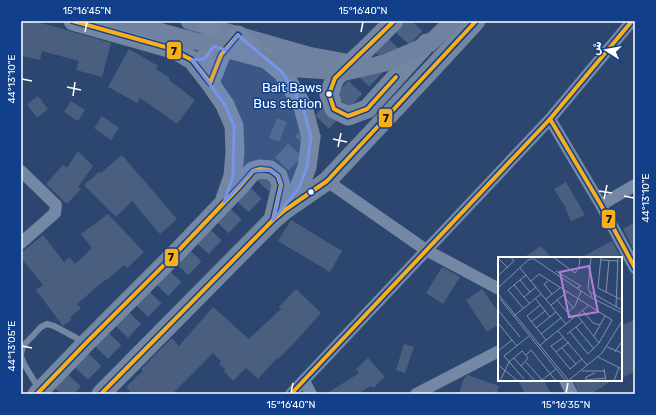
<svg xmlns="http://www.w3.org/2000/svg" width="656" height="415" font-family="Rubik,Vazirmatn,sans-serif">
  <style>
    .building { fill: #4a5e7f }
    .lines { fill: none; stroke-linecap: round; stroke-linejoin: round }
    .primary-tunnel { stroke: #4c6285; stroke-width: 19; stroke-dasharray: 19 10; stroke-linecap: butt }
    .service { stroke: #7487a4; stroke-width: 6 }
    .minor { stroke: #7487a4; stroke-width: 12 }
    .secondary { stroke: #6f829f; stroke-width: 17 }
    .primary { stroke: #7386a2; stroke-width: 19 }
    .secondary-bridge { stroke: #6f829f; stroke-width: 17 }
    .bus-1-casing { stroke: #123f8a; stroke-width: 7 }
    .bus-1 { stroke: #f9af1a; stroke-width: 4 }
    .marked { fill: #7795e8; fill-opacity: 0.2; stroke: #7795e8; stroke-width: 3; stroke-linejoin: round }
    .ticks { fill: none; stroke: #fff; stroke-width: 1.5 }
    .bus-dot { fill: #fff; stroke: #123f8a; stroke-width: 1.5 }
    .labels { text-anchor: middle; stroke-width: 3; stroke-linejoin: round; paint-order: stroke }
    .bus-label { font-size: 13px; fill: #fff; stroke: #123f8a; text-anchor: end }
    .inset-road { fill: none; stroke: #8190a9; stroke-width: 1 }
    .view { fill: #b080d9; fill-opacity: 0.15; stroke: #b080d9; stroke-width: 2 }
    .inset-edge { fill: none; stroke: #fff; stroke-width: 2 }
    .line-badge { stroke: #123f8a; stroke-width: 1.5 }
    .pale-badge-label { font-size: 11px; text-anchor: middle; font-weight: bold; fill: #111 }
    .neatline { fill: none; stroke: #fff; stroke-width: 1.5 }
    .ticks-label { font-size: 10px; text-anchor: middle; fill: #fff }
  </style>
  <rect width="100%" height="100%" fill="#2d466f"/>
  <g class="building">
    <path d="M21,21H30L49,25L111,43L102,77L76,70L79,61L42,51L40,60L21,56Z"/>
    <path d="M129,49L158,66L156,69L170,78L169,80L195,100L177,124L152,106L140,98L137,103L108,87Z"/>
    <path d="M38,96L48,109L37,118L27,104Z"/>
    <path d="M71,101L85,110L78,121L64,112Z"/>
    <path d="M102,116L119,128L111,140L94,128Z"/>
    <path d="M277,118L287,122L279,142L269,138Z"/>
    <path d="M78,151L93,166L78,187L81,189L67,204L46,184L63,165L67,168Z"/>
    <path d="M122,155L177,219L160,234L132,201L116,217L84,185L99,172L101,173Z"/>
    <path d="M566,182L585,215L571,221L565,208H566L554,189Z"/>
    <path d="M108,214L144,252L127,268L124,265L107,280L106,279L77,304L81,308L70,317L72,319L63,326L36,290L43,285L21,258V253L43,235L64,262L69,257L75,264L92,248L81,234Z"/>
    <path d="M291,220L342,251L330,272L278,241Z"/>
    <path d="M635,222V252L623,229Z"/>
    <path d="M612,241L621,258H580Z"/>
    <path d="M541,246L552,258H523Z"/>
    <path d="M442,267L460,277L443,304L426,293Z"/>
    <path d="M296,289L321,313L296,341L278,359L277,358L258,379L246,368L233,381L224,371L225,369L219,364L221,361L213,353L172,394H132L126,387L143,371L141,369L172,338L179,346L213,307L249,339L281,309L279,307Z"/>
    <path d="M482,289L499,313V324L487,332L466,300Z"/>
    <path d="M635,320V371L621,379V325Z"/>
    <path d="M404,344L414,347L405,373L396,370Z"/>
    <path d="M368,358L385,377L373,388L371,386L358,394H326L359,373L356,369Z"/>
    <path d="M468,375L499,386L497,394H459L464,378Z"/>
    <path d="M518,380H544L551,394H525Z"/>
    <path d="M577,380H613L591,394H579L574,381Z"/>
  </g>
  <g class="lines">
    <path class="primary-tunnel" d="M61,394L419,21"/>
    <g class="service">
      <path d="M21,354L23,346L41,327L47,324L54,326L84,342"/>
      <path d="M21,356L24,364L39,389"/>
    </g>
    <g class="minor">
      <path d="M550,119L601,205L635,268"/>
      <path d="M21,171L56,205L55,213L21,243"/>
      <path d="M327,181L426,250L499,289"/>
      <path d="M601,205L635,185"/>
      <path d="M565,380L572,394"/>
      <path d="M304,381L311,394"/>
      <path d="M291,394L550,119L632,21"/>
      <path d="M416,394L499,351"/>
    </g>
    <path class="secondary" d="M189,21L308,55L351,63L360,55"/>
    <g class="primary">
      <path d="M73,21L169,48L182,54L192,60L210,83L225,105L234,126L235,152L233,176L225,199"/>
      <path d="M394,21L367,48L335,78L329,94L334,109L348,116L367,109L427,43"/>
      <path d="M203,59C217,51 218,38 208,27"/>
      <path d="M210,83L221,55L238,35L283,73L303,107L311,137L307,167L299,188L288,205"/>
      <path d="M37,394L86,343L179,250L240,186L253,171L260,169L270,170L278,176L281,185L273,220"/>
      <path d="M101,394L273,220L285,210L327,181L429,72L476,21"/>
    </g>
    <path class="secondary-bridge" d="M122,21L298,69L346,72L385,63L429,44L453,21"/>
    <g class="bus-1-casing">
      <g id="bus-1">
        <path d="M73,21L169,48L192,60L210,83L221,55L238,35"/>
        <path d="M394,21L335,78L329,94L334,109L348,116L367,109L396,77"/>
        <path d="M550,119L601,205L635,268"/>
        <path d="M37,394L86,343L179,250L240,186L253,171L260,169L270,170L278,176L281,185L273,220"/>
        <path d="M101,394L273,220L285,210L327,181L476,21"/>
        <path d="M291,394L550,119L632,21"/>
      </g>
    </g>
    <use href="#bus-1" class="bus-1"/>
  </g>
  <path class="marked" d="M238,35L283,73L303,107L311,137L307,167L299,188L273,220L281,185L278,176L270,170L253,171L224,202L233,176L234,126L225,105L192,60L204,59L214,46L226,50Z"/>
  <path class="ticks" d="M85,32L87,22M361,32L363,22M22,79L32,81M67,87L81,90M73,96L75,82M333,139L347,142M338,147L341,133M599,191L612,193M624,196L634,198M604,199L607,185M22,346L32,348M291,393L293,383M566,393L568,383"/>
  <g class="bus-dot">
    <circle cx="329" cy="94" r="3.5"/>
    <circle cx="311" cy="192" r="3.5"/>
  </g>
  <g class="labels">
    <g class="bus-label">
      <text x="322" y="92">Bait Baws<tspan x="322" dy="16">Bus station</tspan></text>
    </g>
  </g>
  <g transform="translate(498 257)">
    <rect width="124" height="124" fill="#2d466f"/>
    <path class="inset-road" d="M33,0L92,40L124,56M55,0L77,16L81,10L82,0M93,0L90,31L94,40M103,0L100,31L124,43M0,1L10,11M103,3L120,4M22,11L68,67M58,14L83,29L79,31M0,19L16,4L13,0M22,23L32,35M33,24L41,17L114,63L101,86L90,97L72,75M50,24L46,27L54,37M16,28L31,46M0,31L30,3L34,2M92,35L124,53M108,36L111,3M0,37L71,124M65,38L75,51M26,40L38,30M37,41L52,60M2,42L68,124M48,42L62,31M59,43L75,62M42,48L29,59L48,83M53,48L69,35M118,50L120,0M25,51L10,33L28,18M0,53L22,80M85,54L95,66L102,68M69,56L77,49L83,34M79,58L101,86M16,59L43,37M33,65L47,54M0,66L19,89M78,70L96,92M38,71L58,55M60,74L89,108M43,77L63,61M69,77L84,65M96,79L107,59M66,80L53,89L72,112L84,102M41,89L90,49M109,90L124,96M64,91L78,107M0,94L14,83M58,95L71,85M117,95L124,84M28,98L33,93L58,124M100,100L124,112M16,101L37,124M28,105L45,124M0,108L20,124M106,112L108,124M84,114H107M26,122L6,99L31,79M44,123L58,112M88,123L108,121M88,123V120L97,116M2,124L11,105L24,94L30,101L23,109M70,124L104,96L124,64M116,124L121,110"/>
    <path class="view" d="M91,9L100,55L71,60L62,15Z"/>
    <rect width="124" height="124" class="inset-edge"/>
  </g>
  <g class="line-badge">
    <rect x="166" y="41" width="16" height="19" rx="4" fill="#f9af1a"/>
    <rect x="378" y="108" width="15" height="20" rx="4" fill="#f9af1a"/>
    <rect x="601" y="209" width="15" height="20" rx="4" fill="#f9af1a"/>
    <rect x="164" y="248" width="15" height="19" rx="4" fill="#f9af1a"/>
  </g>
  <g class="pale-badge-label">
    <text x="174" y="55">7</text>
    <text x="386" y="122">7</text>
    <text x="609" y="223">7</text>
    <text x="171" y="261">7</text>
  </g>
  <rect width="656" height="415" fill="none" stroke="#123f8a" stroke-width="44"/>
  <g transform="translate(606 50) rotate(281)" stroke="#123f8a" stroke-width="3" paint-order="stroke">
  <path d="M0-3L7 15L0 10L-7 15Z" fill="#ffffff"/>
  <text y="-6" font-size="11" font-weight="bold" text-anchor="middle" fill="#ffffff">ش</text>
  </g>
  <rect x="22" y="22" width="612" height="371" class="neatline"/>
  <g class="ticks-label">
    <text x="87" y="14">15°16'45"N</text>
    <text x="363" y="14">15°16'40"N</text>
    <text transform="translate(11 79) rotate(-90)" y="4">44°13'10"E</text>
    <text transform="translate(645 198) rotate(-90)" y="4">44°13'10"E</text>
    <text transform="translate(11 346) rotate(-90)" y="4">44°13'05"E</text>
    <text x="291" y="408">15°16'40"N</text>
    <text x="566" y="408">15°16'35"N</text>
  </g>
</svg>
